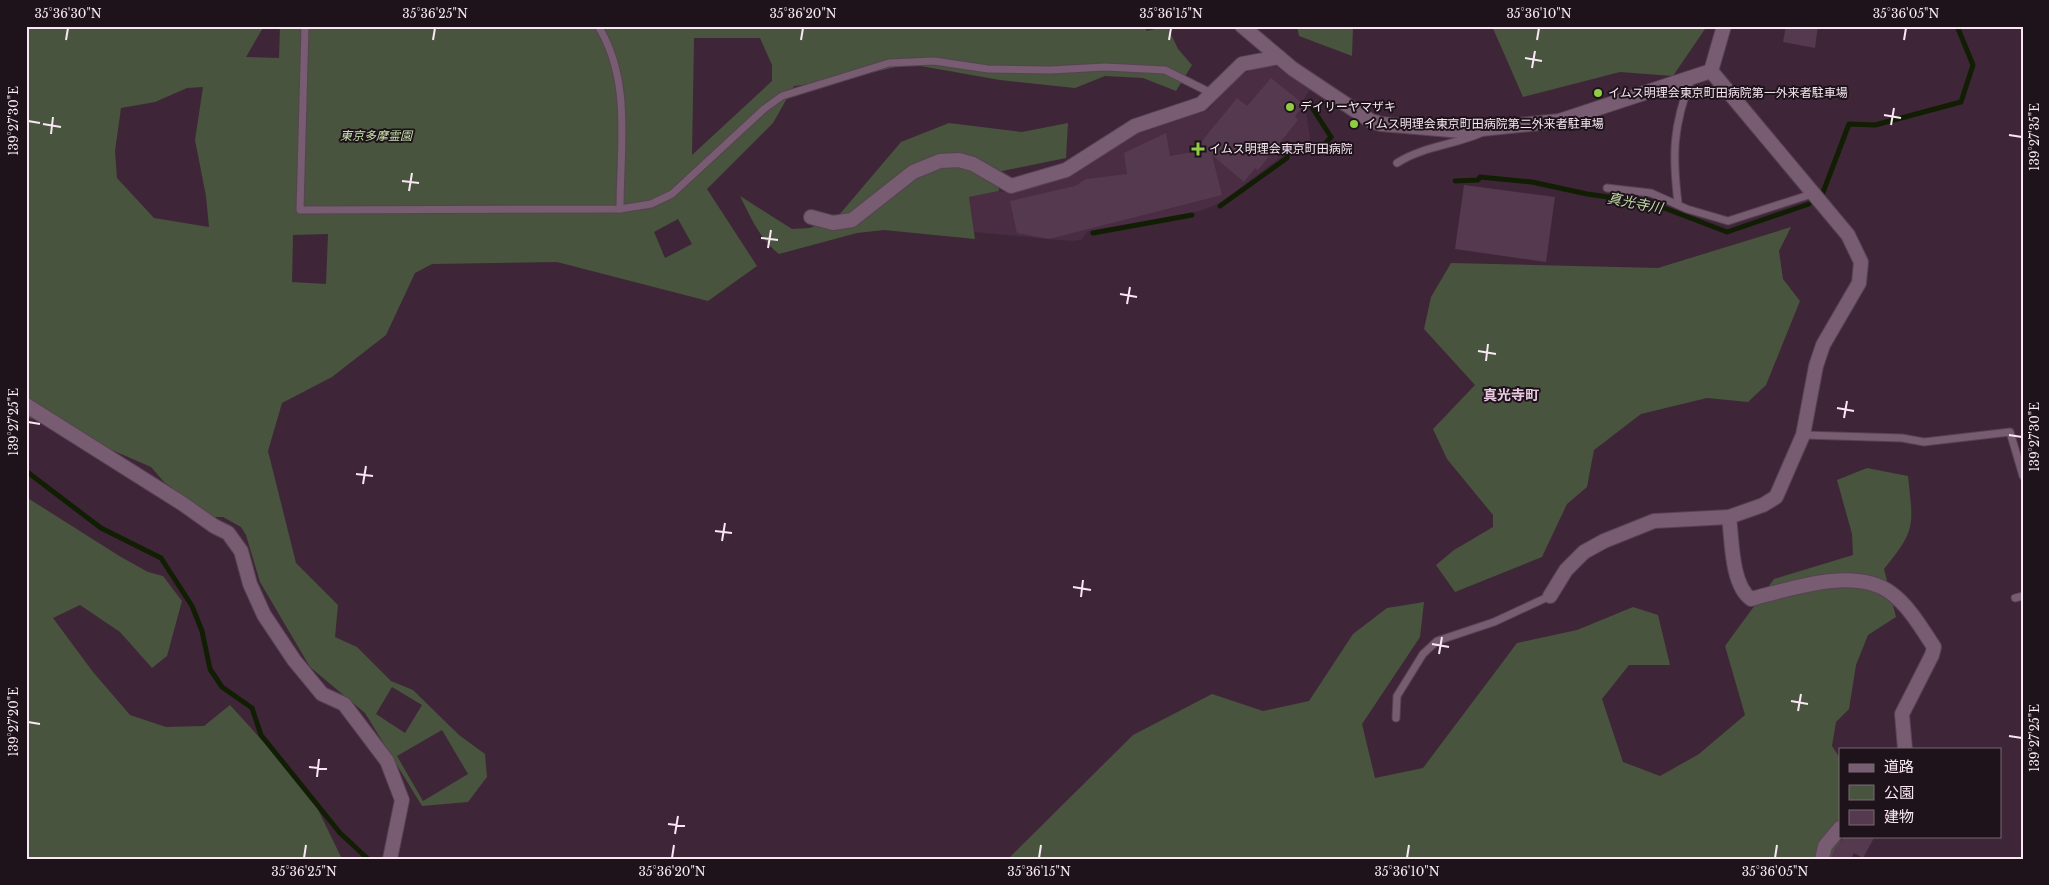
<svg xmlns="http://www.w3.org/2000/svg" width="2049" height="885" font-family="'Libre Baskerville','Noto Sans JP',serif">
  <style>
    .built { fill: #4a2c43 }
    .green { fill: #48543d; fill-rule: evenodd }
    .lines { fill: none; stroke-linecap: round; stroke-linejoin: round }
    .stream { stroke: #121e04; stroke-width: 5 }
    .building { fill: #553a4f }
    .service-casing { stroke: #574253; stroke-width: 9 }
    .minor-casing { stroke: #574253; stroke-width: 16 }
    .service { stroke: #785c71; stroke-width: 7 }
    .minor { stroke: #785c71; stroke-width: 14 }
    .ticks { fill: none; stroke: #f9e8f4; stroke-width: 2 }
    .poi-dot { fill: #90cd40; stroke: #1e131b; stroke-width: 2 }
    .labels { text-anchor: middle; stroke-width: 4; stroke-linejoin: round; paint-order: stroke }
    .poi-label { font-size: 12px; fill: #f9e8f4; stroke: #1e131b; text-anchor: start }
    .park-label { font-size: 12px; font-style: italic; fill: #c3e0a9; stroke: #1e131b }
    .water-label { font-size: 14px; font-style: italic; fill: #bedaa3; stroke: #1e131b }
    .neighbourhood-label { font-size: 14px; font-weight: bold; fill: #e9c9e0; stroke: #1e131b }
    .neatline { fill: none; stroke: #f9e8f4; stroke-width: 2 }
    .ticks-label { font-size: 12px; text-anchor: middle; fill: #f9e8f4 }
  </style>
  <rect width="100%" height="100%" fill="#3e2638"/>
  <path class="built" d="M1267,64L1278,66L1310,90L1304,99L1311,144H1285V154L1220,203L1200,211L1142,223L1088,231L1081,240L1071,241L974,232L969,197L999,191L1012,193L1072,176L1093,160L1138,133L1208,110L1235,78L1252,69Z"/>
  <g class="green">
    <path d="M26,26H264L246,57L279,58L280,26H1143L1147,31L1167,26L1178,49L1192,65L1176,91L1143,78L1105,76L1075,88L1000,80L909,64L835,81L794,86L773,123L707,189L757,266L708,301L557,262L432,264L415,273L386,335L332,377L282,403L268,451L296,563L338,605L335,637L357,647L391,681L413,690L459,735L485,754L487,777L468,802L422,806L365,713L310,667L260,582L246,535L241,527L223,517H210L164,482L151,467L105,447L30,418L26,415ZM694,38H760L772,65V81L692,155ZM203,87L195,140L206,196L209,227L154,218L117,178L115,151L121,108L155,102L187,88ZM678,219L692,244L665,258L654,232ZM328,234L326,284L292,282L293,235ZM392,687L422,705L405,733L376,714ZM442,730L468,774L423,801L397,756Z"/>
    <path d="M1297,26H1353L1352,56L1299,36Z"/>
    <path d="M1492,26H1707L1673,76L1620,72L1523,97Z"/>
    <path d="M949,123L1022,132L1068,123L1066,158L997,172L999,191L969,197L975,239L884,230L857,233L779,254C760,239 751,218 740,196L792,229L810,228L839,215L901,142Z"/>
    <path d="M1791,227L1779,251L1783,279L1800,301L1766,385L1748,402L1707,398L1641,414L1594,450L1587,487L1567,504L1542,557L1455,592L1436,565L1454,550L1493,527V515L1447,459L1433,429L1475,385L1424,329L1431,297L1451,263L1658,268Z"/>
    <path d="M1867,468L1908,476C1913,525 1917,529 1884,569L1896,617L1868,635L1856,665L1849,709L1836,722L1832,746L1840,758V836H1842L1835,859H1008L1133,735L1212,694L1263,711L1309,701L1353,634L1387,608L1424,602L1420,637L1362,724L1375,778L1423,768L1517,643L1577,630L1633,607L1658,615L1670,665H1629L1602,699L1623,762L1660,776L1699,754L1745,715L1725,646L1774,579L1853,555L1852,534L1837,480Z"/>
    <path d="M26,497L121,557L148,572L163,576L182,601L167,656L152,668L120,632L80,605L53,618L93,672L130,715L166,727L204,726L230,705L310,793L342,859H26Z"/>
  </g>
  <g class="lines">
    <g class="stream">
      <path d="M1311,106L1331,137"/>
      <path d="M1455,181L1478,180L1480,177L1532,182L1587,194L1651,203L1727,232L1809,204"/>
      <path d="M1822,195L1849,124L1875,125L1961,102L1973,65L1957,26"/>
      <path d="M1220,206L1287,158L1288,147L1324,145L1331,137"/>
      <path d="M1093,233L1192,215"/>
      <path d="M26,471L101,528L161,558L192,606L202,631L210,669L222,687L252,708L261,735L340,833L368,859"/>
    </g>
  </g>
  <g class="building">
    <path d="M1786,26H1818L1815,48L1783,42Z"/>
    <path d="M1271,78L1302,103L1298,107L1301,109L1295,116L1298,120L1258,170L1255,168L1244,182L1212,155L1222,195L1049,239L1017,233L1010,201L1075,186L1086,179L1127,174L1124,153L1166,133L1170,156L1193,152L1237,98L1247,106Z"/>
    <path d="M1464,185L1555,197L1546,262L1455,249Z"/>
    <path d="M1845,836H1875L1863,858L1854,853L1851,859H1831L1835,848Z"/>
  </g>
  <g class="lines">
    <g class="service-casing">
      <g id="service">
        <path d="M305,26L300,210L620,209L651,204L672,194L764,109L782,96L889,63L934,61L988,69L1051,70L1105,67L1165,70L1211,93"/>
        <path d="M598,26C632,80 620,148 620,209"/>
        <path d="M1397,163C1421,147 1454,145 1481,133"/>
        <path d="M1607,188L1651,193L1687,209L1728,221L1812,194"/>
        <path d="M1678,203C1672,154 1673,126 1691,79"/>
        <path d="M1803,435L1902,438L1924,442L2010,432L2023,476"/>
        <path d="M2015,598L2023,596"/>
        <path d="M1396,718L1397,696L1423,654L1437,641L1494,622L1550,596"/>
      </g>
    </g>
    <g class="minor-casing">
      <g id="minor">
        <path d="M1242,26L1293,69L1371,121L1381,124L1462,131L1559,121L1711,71L1724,26"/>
        <path d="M811,217L833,223L852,220L913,172L940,161L959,160L973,164L1011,186L1066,170L1135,126L1201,104L1242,64L1279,57"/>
        <path d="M26,405L183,504L214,526L228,533L241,551L250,584L264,615L294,660L322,694L344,704L387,761L402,800L390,859"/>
        <path d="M1729,517C1732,539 1731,585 1751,599C1790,589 1855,566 1891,593C1909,606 1922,629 1934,647L1932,655L1902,714L1905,749"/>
        <path d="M1550,596L1566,570L1584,552L1604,541L1654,521L1729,517L1763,505L1776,497L1803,435L1816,366L1823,345L1859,283L1861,262L1848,235L1711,71"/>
        <path d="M1822,859L1825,846L1840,828"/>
      </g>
    </g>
    <use href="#service" class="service"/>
    <use href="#minor" class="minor"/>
  </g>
  <path class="ticks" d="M66,40L68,28M433,40L435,28M801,40L803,28M1169,40L1171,28M1537,40L1539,28M1904,40L1906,28M1525,58L1542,61M1532,68L1535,51M1884,115L1901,118M28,121L40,123M43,124L61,127M1891,125L1894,108M51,134L53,117M2009,135L2022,137M402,181L419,183M409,191L412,173M761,238L778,240M768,248L771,230M1120,294L1137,297M1127,304L1130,287M1478,351L1496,354M1486,361L1488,344M1837,408L1854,411M1844,418L1847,401M28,422L40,424M2009,435L2022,437M356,474L373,476M363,484L366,466M715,531L732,533M722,541L725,523M1073,587L1091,590M1081,597L1083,580M1432,644L1449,647M1439,654L1442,637M1791,701L1808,704M1798,711L1801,694M28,722L40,724M2009,736L2022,738M309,767L327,769M317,777L319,759M668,824L685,826M675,834L678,816M304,858L306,845M672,858L674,845M1039,858L1041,845M1407,858L1409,845M1775,858L1777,845"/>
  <g class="poi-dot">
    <circle cx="1598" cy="93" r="5"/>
    <circle cx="1290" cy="107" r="5"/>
    <circle cx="1354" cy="124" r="5"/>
    <path d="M1195.5 141.5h5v5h5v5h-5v5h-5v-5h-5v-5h5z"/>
  </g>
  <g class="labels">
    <g class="poi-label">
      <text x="1608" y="97">イムス明理会東京町田病院第一外来者駐車場</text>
      <text x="1300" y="111">デイリーヤマザキ</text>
      <text x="1364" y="128">イムス明理会東京町田病院第二外来者駐車場</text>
      <text x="1209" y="153">イムス明理会東京町田病院</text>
    </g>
    <g class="park-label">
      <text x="376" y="140">東京多摩霊園</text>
    </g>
    <g class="water-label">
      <text transform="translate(1635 203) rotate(11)" y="5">真光寺川</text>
    </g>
    <g class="neighbourhood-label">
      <text x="1511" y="400">真光寺町</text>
    </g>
  </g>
  <rect width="2049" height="885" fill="none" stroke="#1e131b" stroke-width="55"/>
  <rect x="1839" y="748" width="162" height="90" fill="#1e131b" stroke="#766872"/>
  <rect x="1849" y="764" width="25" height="8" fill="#785c71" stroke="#766872"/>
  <text x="1884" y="772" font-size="15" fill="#f9e8f4">道路</text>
  <rect x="1849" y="785" width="25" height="15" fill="#48543d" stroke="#766872"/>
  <text x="1884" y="798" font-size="15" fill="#f9e8f4">公園</text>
  <rect x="1849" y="810" width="25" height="15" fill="#553a4f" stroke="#766872"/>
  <text x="1884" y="822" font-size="15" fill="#f9e8f4">建物</text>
  <rect x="28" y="28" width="1994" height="830" class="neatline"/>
  <g class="ticks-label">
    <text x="68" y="18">35°36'30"N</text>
    <text x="435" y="18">35°36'25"N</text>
    <text x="803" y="18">35°36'20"N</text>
    <text x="1171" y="18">35°36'15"N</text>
    <text x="1539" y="18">35°36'10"N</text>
    <text x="1906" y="18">35°36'05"N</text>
    <text transform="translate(14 121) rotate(-90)" y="4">139°27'30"E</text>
    <text transform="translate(2035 137) rotate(-90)" y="4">139°27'35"E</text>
    <text transform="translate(14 422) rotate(-90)" y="4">139°27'25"E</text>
    <text transform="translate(2035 437) rotate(-90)" y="4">139°27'30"E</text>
    <text transform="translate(14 722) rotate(-90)" y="4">139°27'20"E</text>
    <text transform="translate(2035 738) rotate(-90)" y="4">139°27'25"E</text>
    <text x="304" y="876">35°36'25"N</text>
    <text x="672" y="876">35°36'20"N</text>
    <text x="1039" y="876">35°36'15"N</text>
    <text x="1407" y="876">35°36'10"N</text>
    <text x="1775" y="876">35°36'05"N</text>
  </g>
</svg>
